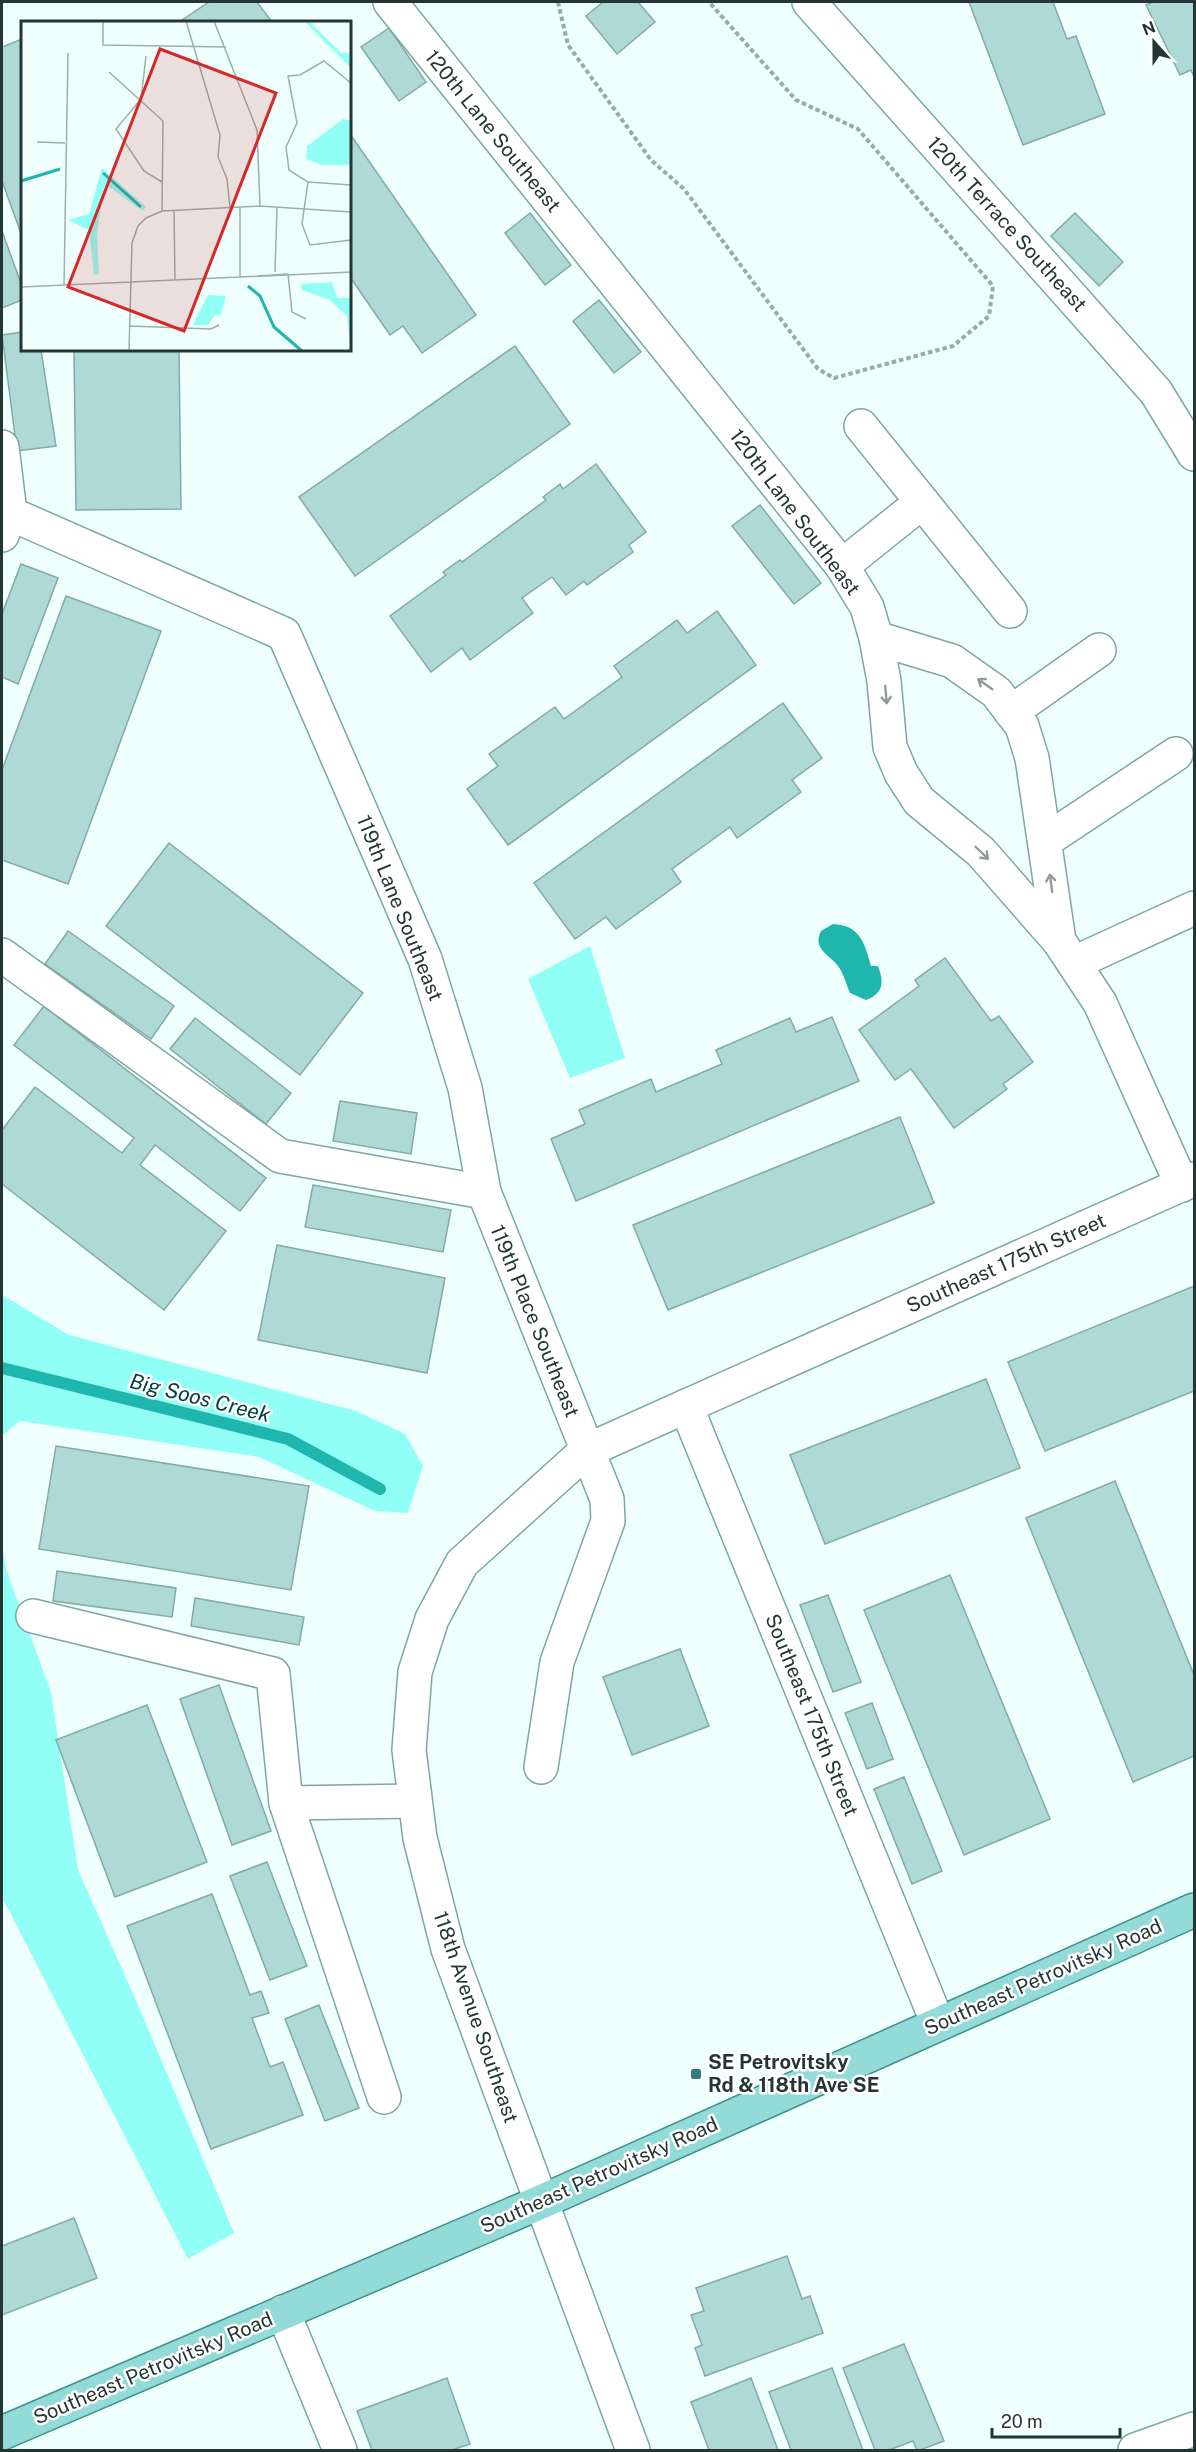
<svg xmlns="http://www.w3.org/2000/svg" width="1196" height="2452" font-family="'Public Sans',sans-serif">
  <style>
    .green { fill: #91fff6 }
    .water { fill: #1eb6ad }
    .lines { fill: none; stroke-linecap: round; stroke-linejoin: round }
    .stream { stroke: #1eb6ad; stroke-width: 12 }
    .building { fill: #aed9d4; stroke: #82aba7; stroke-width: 1.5 }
    .minor-casing { stroke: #7ea7a3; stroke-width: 36 }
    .major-casing { stroke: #3c918c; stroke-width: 36 }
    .path { stroke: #99aaa8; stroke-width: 4; stroke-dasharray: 4.5 3; stroke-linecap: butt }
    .minor { stroke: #fff; stroke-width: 33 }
    .major { stroke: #92dbd6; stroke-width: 33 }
    .oneway { stroke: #929a9a }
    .poi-dot { fill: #357d78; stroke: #fff; stroke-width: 2 }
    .labels { text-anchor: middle; stroke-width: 5; stroke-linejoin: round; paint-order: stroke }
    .street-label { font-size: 20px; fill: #243534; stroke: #fff }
    .poi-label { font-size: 20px; font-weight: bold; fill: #243534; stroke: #fff; text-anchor: start }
    .water-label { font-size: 21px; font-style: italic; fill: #00413e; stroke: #fff }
    .inset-river { fill: none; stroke: #1eb6ad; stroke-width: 3 }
    .inset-road { fill: none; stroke: #9daead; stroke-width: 1.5 }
    .view { fill: #d62828; fill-opacity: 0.15; stroke: #d62828; stroke-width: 3 }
    .inset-edge { fill: none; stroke: #243534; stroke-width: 3 }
  </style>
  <rect width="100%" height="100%" fill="#eefffd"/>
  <g class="green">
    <path d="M590,946L625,1058L570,1078L528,979Z"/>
    <path d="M2,1295L69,1335L356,1411L405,1434L423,1466L408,1513L375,1511L259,1457L20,1421L2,1436Z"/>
    <path d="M2,1543L6,1569L51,1692L78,1870L138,2005L234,2233L188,2259L2,1897Z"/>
  </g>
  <path class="water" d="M833,924C861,925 865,945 871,966H878C884,982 884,993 866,1000L850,993C846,984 844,974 838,966C829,954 812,949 821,931Z"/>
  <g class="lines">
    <path class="stream" d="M2,1368L288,1439L380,1489"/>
  </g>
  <g class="building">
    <path d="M209,2H257L272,22H184L182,20Z"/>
    <path d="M603,2H638L655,22L617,54L586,16Z"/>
    <path d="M969,2H1053L1067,39L1076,36L1105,114L1023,145Z"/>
    <path d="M1154,2H1194V77L1191,70L1180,75L1146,5Z"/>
    <path d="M389,28L426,82L399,101L361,47Z"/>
    <path d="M22,39V236L2,181V47Z"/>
    <path d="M350,134L476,315L422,353L403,326L390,335L350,277Z"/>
    <path d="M530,213L571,265L545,285L505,233Z"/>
    <path d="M1075,213L1123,262L1099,286L1051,236Z"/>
    <path d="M2,231L22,286V300L2,308Z"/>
    <path d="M599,300L641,352L614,373L573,321Z"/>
    <path d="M22,332V350H41L56,446L17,451L2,335Z"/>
    <path d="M515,346L570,424L355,576L299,497Z"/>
    <path d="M74,350H179L181,509L76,510Z"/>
    <path d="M596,464L646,532L629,545L633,552L587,585L584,581L566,595L552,577L522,598L533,613L470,660L462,648L431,672L390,616L446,575L443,572L460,560L462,562L546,500L543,497L560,484L563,489Z"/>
    <path d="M760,505L821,583L794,604L732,526Z"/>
    <path d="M21,564L58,578L18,684L2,677V614Z"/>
    <path d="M66,596L161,631L68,884L2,860V770Z"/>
    <path d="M717,611L756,665L508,845L467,789L498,766L489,754L555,707L564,719L622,677L614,666L677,620L687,633Z"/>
    <path d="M783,703L822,758L792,780L801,792L737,838L730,827L672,869L681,882L616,929L606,917L575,939L534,883Z"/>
    <path d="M169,843L363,993L300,1075L106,926Z"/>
    <path d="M68,931L174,1006L151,1039L45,964Z"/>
    <path d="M945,958L991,1021L999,1016L1033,1062L1003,1084L1007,1089L954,1128L911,1069L895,1080L859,1030L919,986L915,980Z"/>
    <path d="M44,1006L266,1178L240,1211L155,1145L140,1165L226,1231L164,1310L2,1184V1130L35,1087L122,1153L134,1138L14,1045Z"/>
    <path d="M832,1017L859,1081L576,1201L551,1139L585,1124L579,1110L651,1079L656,1092L722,1064L716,1050L790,1018L796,1032Z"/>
    <path d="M195,1018L291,1093L266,1124L170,1049Z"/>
    <path d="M340,1101L417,1113L411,1154L333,1141Z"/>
    <path d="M900,1117L934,1203L668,1310L633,1225Z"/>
    <path d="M313,1185L451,1210L443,1252L305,1227Z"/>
    <path d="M277,1245L445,1278L427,1373L258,1340Z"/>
    <path d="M1194,1286V1391L1045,1451L1008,1362Z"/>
    <path d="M986,1379L1020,1468L825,1544L790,1455Z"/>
    <path d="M56,1446L309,1486L291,1590L39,1549Z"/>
    <path d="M1115,1481L1194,1675V1756L1133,1782L1026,1518Z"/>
    <path d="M57,1571L176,1588L172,1617L53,1601Z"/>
    <path d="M950,1575L1050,1819L964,1855L864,1610Z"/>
    <path d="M828,1595L861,1682L833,1692L800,1605Z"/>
    <path d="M195,1598L304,1617L299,1645L191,1626Z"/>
    <path d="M680,1649L709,1726L632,1755L603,1677Z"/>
    <path d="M219,1685L271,1831L232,1845L180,1699Z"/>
    <path d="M872,1703L893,1759L867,1769L845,1713Z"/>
    <path d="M147,1705L207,1862L115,1897L56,1740Z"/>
    <path d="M904,1777L942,1871L912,1884L874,1789Z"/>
    <path d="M267,1862L307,1966L270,1980L230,1876Z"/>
    <path d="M212,1894L250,1995L261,1991L269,2013L252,2018L270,2067L283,2062L303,2115L211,2149L127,1926Z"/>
    <path d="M319,2005L359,2108L325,2121L285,2019Z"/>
    <path d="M74,2218L97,2278L2,2315V2246Z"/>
    <path d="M787,2256L802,2299L810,2296L823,2333L705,2376L695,2348L702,2345L691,2315L704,2311L696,2288Z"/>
    <path d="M904,2344L944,2441L920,2450H917L913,2441L889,2450H875L843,2368Z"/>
    <path d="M832,2368L863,2450H791L769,2392Z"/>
    <path d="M447,2378L470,2444L452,2450H372L357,2411Z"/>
    <path d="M751,2378L778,2450H709L691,2402Z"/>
  </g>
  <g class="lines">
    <g class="minor-casing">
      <g id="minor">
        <path d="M390,2L842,566L867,607L876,638L884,681L890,747L901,773L919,801L981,852L1059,941L1100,1003L1182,1185"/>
        <path d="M809,2L1156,392L1194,454"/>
        <path d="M861,426L1010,611"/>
        <path d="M2,447L10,513L2,535"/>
        <path d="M2,510L284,634L425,959L465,1088L484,1192L607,1499L608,1521L557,1662L541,1767"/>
        <path d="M842,566L922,502"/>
        <path d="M876,638L952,661L996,692L1022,726L1032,758L1059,941"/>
        <path d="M1011,712L1099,650"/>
        <path d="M1045,841L1176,754"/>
        <path d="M2,955L280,1156L484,1192"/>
        <path d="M1074,963L1194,908"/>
        <path d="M686,1406L938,2024"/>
        <path d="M33,1616L273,1674L286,1803L384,2097"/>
        <path d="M286,1803L415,1801"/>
        <path d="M283,2312L340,2450"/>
        <path d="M633,2450L448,1949L420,1838L409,1750L415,1672L432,1619L462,1563L586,1451L1194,1179"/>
        <path d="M1135,2450L1194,2429"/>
      </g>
    </g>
    <g class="major-casing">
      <path id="major" d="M2,2433L541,2202L1194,1910"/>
    </g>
    <path class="path" d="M558,2L568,45L651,160L684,189L818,369L834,378L953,346L989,316L993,286L858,129L796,100L709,2"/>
    <use href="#minor" class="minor"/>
    <use href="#major" class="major"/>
  </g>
  <defs><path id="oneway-shaft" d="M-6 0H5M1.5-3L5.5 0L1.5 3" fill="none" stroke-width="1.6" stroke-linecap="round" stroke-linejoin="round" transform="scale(1.5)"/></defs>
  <g class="oneway">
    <use href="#oneway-shaft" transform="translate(985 684) rotate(-145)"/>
    <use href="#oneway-shaft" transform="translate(886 695) rotate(85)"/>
    <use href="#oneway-shaft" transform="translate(982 853) rotate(44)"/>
    <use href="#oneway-shaft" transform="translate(1051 883) rotate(-98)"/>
  </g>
  <rect class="poi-dot" x="690" y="2068" width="12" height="12" rx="3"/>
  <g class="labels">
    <g class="street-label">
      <text transform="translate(493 131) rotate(51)" y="7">120th Lane Southeast</text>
      <text transform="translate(1007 224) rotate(48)" y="7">120th Terrace Southeast</text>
      <text transform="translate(795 512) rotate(53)" y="7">120th Lane Southeast</text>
      <text transform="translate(400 908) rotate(68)" y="7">119th Lane Southeast</text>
      <text transform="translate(1006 1263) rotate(-24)" y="7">Southeast 175th Street</text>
      <text transform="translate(535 1321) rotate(68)" y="7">119th Place Southeast</text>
      <text transform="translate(812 1715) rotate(68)" y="7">Southeast 175th Street</text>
      <text transform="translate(1043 1977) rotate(-24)" y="7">Southeast Petrovitsky Road</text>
      <text transform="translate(476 2017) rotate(71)" y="7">118th Avenue Southeast</text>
      <text transform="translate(599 2175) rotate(-24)" y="7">Southeast Petrovitsky Road</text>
      <text transform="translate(153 2368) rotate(-23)" y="7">Southeast Petrovitsky Road</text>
    </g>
    <g class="poi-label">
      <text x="708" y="2069">SE Petrovitsky<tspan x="708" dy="23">Rd &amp; 118th Ave SE</tspan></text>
    </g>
    <g class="water-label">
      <text transform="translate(200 1398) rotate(14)" y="7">Big Soos Creek</text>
    </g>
  </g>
  <g transform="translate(21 21)">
    <rect width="330" height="330" fill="#eefffd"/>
    <path d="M283,0H288L320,32H330V47ZM322,98L330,100V144H301L285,138L286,125ZM81,147L125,186L122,190L88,166L83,168L76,212L78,253L73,254L68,209L47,199L68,193ZM311,261L316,277H330V330L326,295L309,279L281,269L280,263ZM187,274L205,275L200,294H194L187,304H172Z" fill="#91fff6"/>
    <path class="inset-river" d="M82,152L120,186M0,160L39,148M227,265L239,275L253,306L281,330"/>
    <path class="inset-road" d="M82,0V24L205,26M165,0L199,114L197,136L206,158L209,187M193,0L236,109L239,185M125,35L120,78L95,108L123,150L141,161M88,51L142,100L141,190M330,62L303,40L279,54L267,55L276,102L265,126L268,149L287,161L281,203L289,224L330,219M16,121L44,122M287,161L330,164M219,186V256M153,190L154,259M254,251L256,187M267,253L271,291L285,298M236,255L267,253M43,264L47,32M0,266L330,251M108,305L190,308L198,304M108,330L111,222L117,205L125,197L141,190L239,185L330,191"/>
    <path class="view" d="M139,28L255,72L163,310L47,266Z"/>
    <rect width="330" height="330" class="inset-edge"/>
  </g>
  <rect width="1196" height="2452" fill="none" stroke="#243534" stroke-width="6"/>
  <g transform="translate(1154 42) rotate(339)" stroke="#ffffff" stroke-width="4.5" paint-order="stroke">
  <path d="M0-4.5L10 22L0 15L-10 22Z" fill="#243534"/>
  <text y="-9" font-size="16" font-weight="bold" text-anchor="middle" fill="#243534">N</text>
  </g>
  <path d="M992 2428v9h128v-9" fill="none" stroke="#243534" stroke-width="3"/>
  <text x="1001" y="2428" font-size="18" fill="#243534" stroke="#ffffff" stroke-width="4.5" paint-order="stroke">20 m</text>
</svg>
